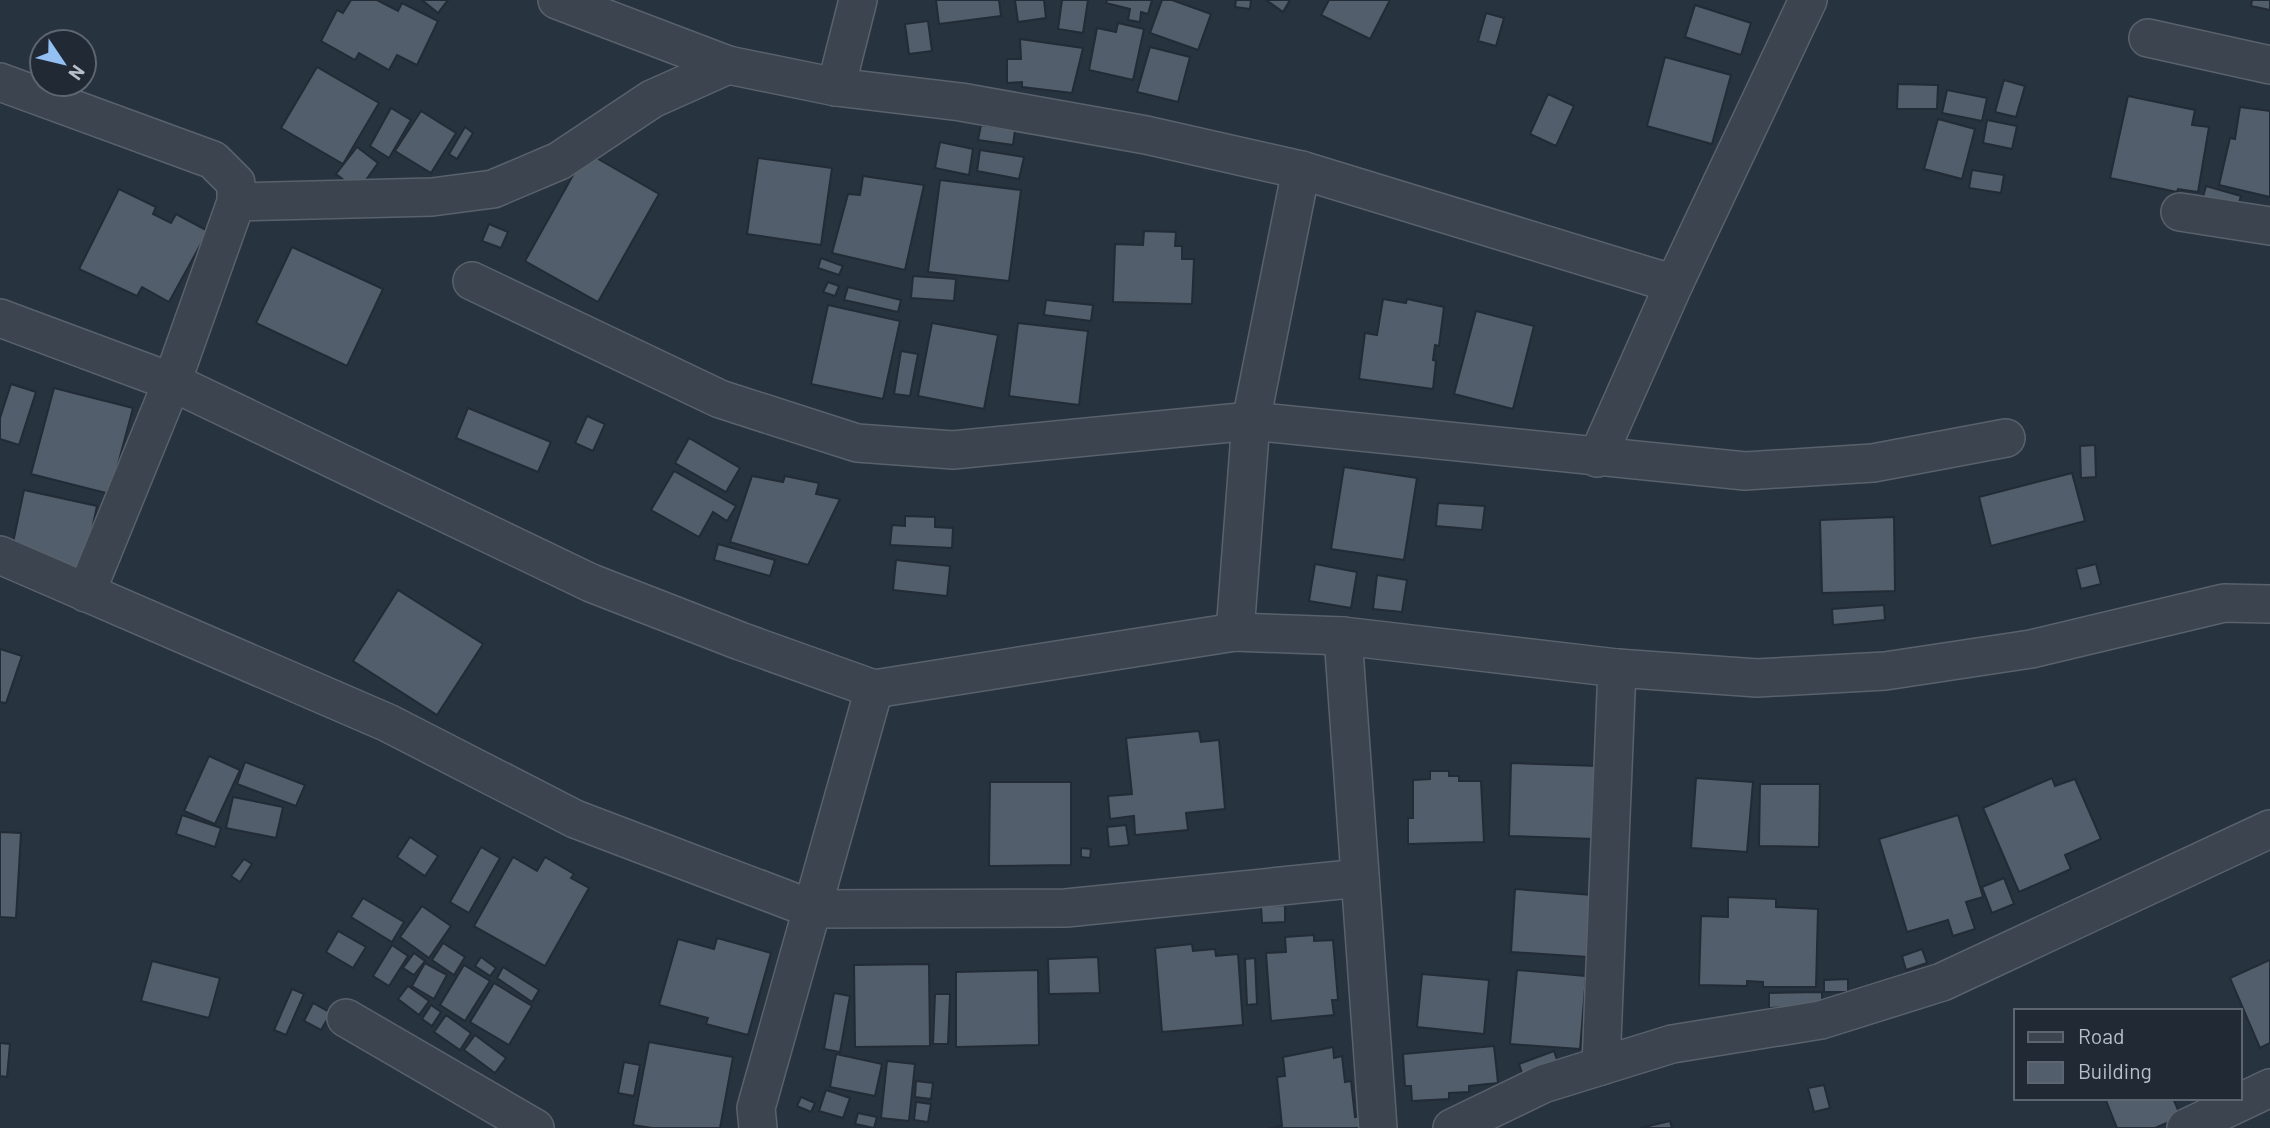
<svg xmlns="http://www.w3.org/2000/svg" width="2270" height="1128" font-family="Barlow,sans-serif">
  <style>
    .building { fill: #525e6c; stroke: #222b36; stroke-width: 2 }
    .lines { fill: none; stroke-linecap: round; stroke-linejoin: round }
    .minor-casing { stroke: #59626c; stroke-width: 40 }
    .minor { stroke: #3b444f; stroke-width: 37 }
  </style>
  <rect width="100%" height="100%" fill="#27333f"/>
  <g class="building">
    <path d="M351,0H377L398,11L402,3L438,21L417,65L397,55L389,70L359,53L355,60L321,41L337,10L343,13Z"/>
    <path d="M422,0H448L438,13Z"/>
    <path d="M936,0H999L1001,16L939,24Z"/>
    <path d="M1015,0H1044L1046,18L1018,22Z"/>
    <path d="M1062,0H1088L1083,33L1058,29Z"/>
    <path d="M1107,0H1152L1148,14L1141,12L1140,22L1128,20L1130,9L1106,3Z"/>
    <path d="M1162,0H1172L1211,14L1198,50L1150,33Z"/>
    <path d="M1236,0H1251L1250,9L1235,7Z"/>
    <path d="M1266,0H1290L1283,12Z"/>
    <path d="M1329,0H1390L1370,39L1321,15Z"/>
    <path d="M2252,0H2270V10L2251,6Z"/>
    <path d="M1695,5L1751,23L1741,55L1685,37Z"/>
    <path d="M1486,13L1504,18L1496,46L1478,41Z"/>
    <path d="M928,21L932,51L909,54L905,24Z"/>
    <path d="M1118,23L1144,29L1133,80L1089,70L1097,28L1116,32Z"/>
    <path d="M1020,39L1083,48L1072,93L1022,87V82L1007,83V59H1021Z"/>
    <path d="M1150,47L1190,57L1178,102L1137,92Z"/>
    <path d="M1665,57L1731,75L1712,144L1647,126Z"/>
    <path d="M317,67L379,103L343,164L281,128Z"/>
    <path d="M2004,80L2025,86L2016,117L1995,112Z"/>
    <path d="M1898,84L1938,85L1937,109H1897Z"/>
    <path d="M1947,90L1987,98L1982,121L1942,113Z"/>
    <path d="M1548,94L1574,106L1556,146L1530,134Z"/>
    <path d="M2128,96L2195,110L2192,125L2209,127L2198,192L2178,189L2177,192L2110,178Z"/>
    <path d="M2240,107L2270,111V197L2219,185L2230,138L2235,139Z"/>
    <path d="M391,108L411,120L389,158L370,146Z"/>
    <path d="M421,111L456,133L431,173L395,151Z"/>
    <path d="M1938,119L1975,129L1962,179L1924,169Z"/>
    <path d="M1987,120L2017,126L2012,149L1983,143Z"/>
    <path d="M981,125L1015,130L1013,145L978,140Z"/>
    <path d="M465,127L473,133L457,159L449,154Z"/>
    <path d="M940,142L973,149L969,175L935,168Z"/>
    <path d="M357,147L378,163L358,191L336,174Z"/>
    <path d="M980,150L1024,157L1019,179L977,171Z"/>
    <path d="M586,152L659,194L598,302L525,261Z"/>
    <path d="M758,158L832,168L821,245L747,234Z"/>
    <path d="M1972,170L2004,175L2001,193L1969,188Z"/>
    <path d="M863,176L924,185L905,270L832,253L848,194L860,195Z"/>
    <path d="M940,180L1021,190L1009,281L928,272Z"/>
    <path d="M2206,186L2241,196L2236,213L2201,204Z"/>
    <path d="M119,189L156,207L153,214L171,223L176,214L208,231L169,302L142,287L137,296L79,269Z"/>
    <path d="M489,224L508,232L501,248L482,241Z"/>
    <path d="M1144,231L1176,232L1175,246H1182V259H1194L1192,304L1113,302L1115,244L1143,245Z"/>
    <path d="M292,247L383,289L347,366L256,323Z"/>
    <path d="M821,258L843,266L839,275L818,268Z"/>
    <path d="M913,276L956,279L954,301L911,298Z"/>
    <path d="M828,282L839,286L835,296L823,292Z"/>
    <path d="M848,287L901,300L898,312L844,300Z"/>
    <path d="M1383,299L1406,303L1407,299L1444,307L1439,346L1435,345L1433,360L1436,361L1433,389L1359,379L1365,333L1377,335Z"/>
    <path d="M1046,300L1093,305L1091,321L1044,315Z"/>
    <path d="M828,305L900,321L883,399L811,384Z"/>
    <path d="M1476,311L1534,326L1513,409L1454,394Z"/>
    <path d="M932,323L998,335L984,409L918,396Z"/>
    <path d="M1018,323L1088,331L1079,405L1009,396Z"/>
    <path d="M901,351L918,354L910,396L894,394Z"/>
    <path d="M11,384L36,392L19,445L0,439V418Z"/>
    <path d="M54,388L133,408L110,494L31,474Z"/>
    <path d="M468,408L551,442L538,472L456,438Z"/>
    <path d="M587,416L605,424L593,451L575,443Z"/>
    <path d="M689,438L740,468L726,492L675,463Z"/>
    <path d="M2095,445L2096,477L2081,478L2080,446Z"/>
    <path d="M1344,467L1417,478L1404,560L1331,549Z"/>
    <path d="M674,471L736,506L727,521L713,512L699,537L651,510Z"/>
    <path d="M2072,473L2085,521L1991,546L1979,497Z"/>
    <path d="M752,476L783,482L785,476L819,483L816,494L840,499L808,565L730,542Z"/>
    <path d="M24,490L97,506L83,571L10,557Z"/>
    <path d="M1438,503L1485,506L1482,530L1436,526Z"/>
    <path d="M905,516L935,517V527L953,528L952,548L890,545L892,525L905,526Z"/>
    <path d="M1894,517L1895,591L1822,593L1820,520Z"/>
    <path d="M718,544L775,560L770,576L714,560Z"/>
    <path d="M896,560L950,566L947,596L893,590Z"/>
    <path d="M1315,564L1357,572L1351,608L1309,601Z"/>
    <path d="M2096,564L2101,584L2081,589L2076,569Z"/>
    <path d="M1377,575L1407,580L1402,612L1373,609Z"/>
    <path d="M398,590L483,644L437,715L353,661Z"/>
    <path d="M1884,605L1885,620L1833,625L1832,609Z"/>
    <path d="M0,649L22,656L6,703L0,702Z"/>
    <path d="M1199,731L1201,742L1219,740L1225,809L1186,813L1188,830L1135,835L1134,816L1110,819L1108,796L1132,794L1126,738Z"/>
    <path d="M209,756L240,770L215,824L184,811Z"/>
    <path d="M245,762L305,785L296,806L237,784Z"/>
    <path d="M1511,763L1598,766L1595,839L1509,836Z"/>
    <path d="M1430,771H1449V776H1459V781H1481L1484,842L1408,844V818H1413V780L1430,779Z"/>
    <path d="M1696,778L1753,782L1747,852L1691,848Z"/>
    <path d="M2052,778L2055,786L2075,779L2101,839L2065,855L2071,869L2019,892L1983,808Z"/>
    <path d="M990,782H1071V865L989,866Z"/>
    <path d="M1760,784H1820L1819,847L1759,846Z"/>
    <path d="M233,797L283,807L276,838L226,828Z"/>
    <path d="M182,815L221,828L215,847L176,834Z"/>
    <path d="M1958,815L1983,897L1966,902L1975,929L1953,936L1948,920L1907,932L1879,839Z"/>
    <path d="M1126,825L1129,845L1109,847L1107,827Z"/>
    <path d="M0,832L21,833L16,918L0,917Z"/>
    <path d="M410,837L438,856L425,876L397,857Z"/>
    <path d="M481,847L500,858L469,913L450,902Z"/>
    <path d="M1081,848L1091,849L1090,858L1081,857Z"/>
    <path d="M513,857L537,871L545,857L574,874L571,878L589,888L545,966L474,926Z"/>
    <path d="M244,859L252,864L240,882L231,876Z"/>
    <path d="M2004,878L2014,904L1992,913L1982,887Z"/>
    <path d="M1515,889L1592,895L1588,957L1511,952Z"/>
    <path d="M1728,897L1776,899V907L1818,909L1816,987H1763V982L1747,981V986L1699,985L1701,916L1728,917Z"/>
    <path d="M363,898L404,922L392,942L351,917Z"/>
    <path d="M1285,905V922L1262,923L1261,906Z"/>
    <path d="M422,906L451,926L429,958L400,937Z"/>
    <path d="M338,931L366,947L353,968L326,952Z"/>
    <path d="M1314,935V941L1333,940L1338,1000H1332L1334,1015L1271,1021L1266,953L1286,952L1285,937Z"/>
    <path d="M717,938L771,953L748,1035L706,1024L708,1018L659,1005L678,939L714,949Z"/>
    <path d="M443,943L465,957L454,975L432,960Z"/>
    <path d="M1192,944L1193,951L1215,949L1216,956L1238,954L1243,1025L1162,1032L1155,948Z"/>
    <path d="M392,945L408,956L389,986L373,976Z"/>
    <path d="M1922,949L1927,963L1906,970L1902,956Z"/>
    <path d="M414,953L425,961L414,975L403,968Z"/>
    <path d="M481,957L496,968L490,976L475,966Z"/>
    <path d="M1098,957L1100,993L1049,994L1048,959Z"/>
    <path d="M1255,958L1257,1004L1247,1005L1245,959Z"/>
    <path d="M2270,960V1043L2260,1048L2230,978Z"/>
    <path d="M152,961L220,978L209,1018L141,1001Z"/>
    <path d="M425,963L447,975L434,999L412,986Z"/>
    <path d="M929,964L930,1046L855,1047L854,965Z"/>
    <path d="M464,965L490,981L465,1021L440,1005Z"/>
    <path d="M503,967L539,990L532,1002L497,978Z"/>
    <path d="M1038,970L1039,1045L956,1047V972Z"/>
    <path d="M1517,970L1586,976L1580,1049L1510,1044Z"/>
    <path d="M1422,974L1489,980L1484,1034L1417,1027Z"/>
    <path d="M1848,979V992H1824V980Z"/>
    <path d="M494,983L532,1006L509,1045L470,1022Z"/>
    <path d="M408,986L429,1001L419,1015L398,999Z"/>
    <path d="M292,989L304,994L286,1035L274,1030Z"/>
    <path d="M1822,992V1006L1769,1008V993Z"/>
    <path d="M834,993L850,996L840,1052L824,1049Z"/>
    <path d="M935,994H950L948,1044H933Z"/>
    <path d="M313,1003L331,1013L321,1030L304,1021Z"/>
    <path d="M431,1005L441,1012L432,1026L422,1019Z"/>
    <path d="M446,1015L471,1033L460,1050L434,1032Z"/>
    <path d="M475,1035L506,1058L495,1073L464,1050Z"/>
    <path d="M649,1042L733,1057L720,1128H652L633,1125Z"/>
    <path d="M0,1043L10,1044L7,1077L0,1076Z"/>
    <path d="M1494,1046L1498,1083L1469,1086V1092L1449,1093V1099L1412,1101L1411,1086H1405L1403,1054Z"/>
    <path d="M1333,1047L1334,1058L1342,1056L1345,1082L1351,1081L1355,1117L1359,1116L1360,1128H1269L1282,1126L1277,1077L1285,1076L1283,1057Z"/>
    <path d="M1554,1051L1560,1069L1525,1082L1519,1064Z"/>
    <path d="M836,1054L882,1064L875,1096L830,1087Z"/>
    <path d="M887,1061L915,1064L909,1121L881,1118Z"/>
    <path d="M624,1062L640,1065L634,1096L618,1093Z"/>
    <path d="M916,1081L933,1083L931,1099L915,1097Z"/>
    <path d="M1824,1085L1830,1108L1814,1112L1808,1088Z"/>
    <path d="M826,1090L850,1098L843,1118L819,1111Z"/>
    <path d="M801,1097L815,1103L811,1112L797,1106Z"/>
    <path d="M2105,1098H2173L2181,1117L2155,1128H2117Z"/>
    <path d="M916,1102L931,1104L928,1122L914,1120Z"/>
    <path d="M858,1113L877,1117L874,1128L855,1124Z"/>
    <path d="M1670,1121L1672,1128H1640Z"/>
  </g>
  <g class="lines">
    <g class="minor-casing">
      <g id="minor">
        <path d="M557,0L728,65L836,87L961,102L1146,135L1301,170L1674,284"/>
        <path d="M2148,38L2270,65"/>
        <path d="M0,82L213,160L236,183V202L172,382L86,593"/>
        <path d="M836,87L858,0"/>
        <path d="M236,202L432,197L493,189L559,161L652,99L728,65"/>
        <path d="M2180,212L2270,226"/>
        <path d="M472,281L720,399L857,443L953,450L1251,421L1745,471L1873,463L2006,438"/>
        <path d="M0,318L172,382L591,583L740,641L874,689L1235,632L1343,636L1617,668L1757,678L1885,671L2031,649L2224,603L2270,604"/>
        <path d="M1597,458L1674,284L1808,0"/>
        <path d="M0,555L388,723L575,819L812,909L1066,908L1360,878"/>
        <path d="M1235,632L1251,421L1301,170"/>
        <path d="M1343,636L1378,1128"/>
        <path d="M346,1018L535,1128"/>
        <path d="M1601,1066L1617,668"/>
        <path d="M758,1128L756,1108L874,689"/>
        <path d="M1452,1128L1543,1084L1672,1044L1821,1020L1942,982L2270,829"/>
        <path d="M2186,1128L2270,1088"/>
      </g>
    </g>
    <use href="#minor" class="minor"/>
  </g>
  <rect x="2014" y="1009" width="228" height="91" fill="#202934" stroke="#5c6570" stroke-width="2"/>
  <rect x="2028" y="1032" width="35" height="10" fill="#3b444f" stroke="#5c6570" stroke-width="2"/>
  <text x="2078" y="1044" font-size="21" fill="#b7bfc9">Road</text>
  <rect x="2028" y="1062" width="35" height="21" fill="#525e6c" stroke="#5c6570" stroke-width="2"/>
  <text x="2078" y="1079" font-size="21" fill="#b7bfc9">Building</text>
  <g transform="translate(63 63) rotate(125)"><circle r="33" fill="#202934" stroke="#5c6570" stroke-width="2"/>
  <path d="M0-5L12 26L0 18L-12 26Z" fill="#93bff2"/>
  <text y="-10" font-size="19" font-weight="bold" text-anchor="middle" fill="#b7bfc9">N</text>
  </g>
</svg>
